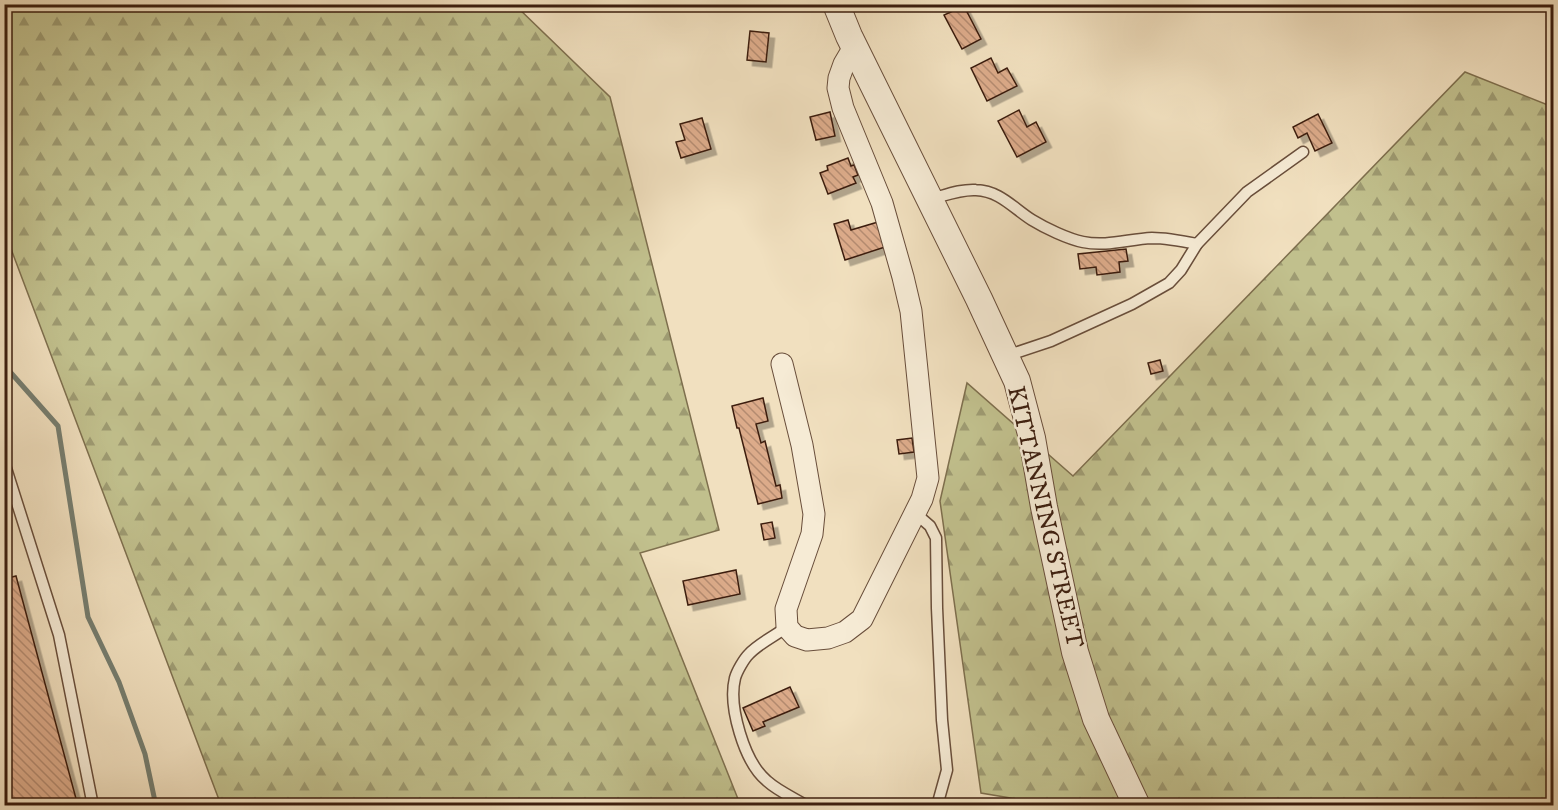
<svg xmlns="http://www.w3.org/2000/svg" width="1558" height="810" font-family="'IM FELL DW Pica',serif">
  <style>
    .forest { fill: url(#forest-firs); stroke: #7e6f4e; stroke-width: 1.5 }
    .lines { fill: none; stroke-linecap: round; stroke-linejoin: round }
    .stream { stroke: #757d6f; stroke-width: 5 }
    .building { fill: url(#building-back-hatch); stroke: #3c1e0f; stroke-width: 1.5; filter: url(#shadow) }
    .service-casing { stroke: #694e3b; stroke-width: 13 }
    .minor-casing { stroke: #694e3b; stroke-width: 23 }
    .tertiary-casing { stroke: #694e3b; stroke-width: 28 }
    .service { stroke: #f6ebd5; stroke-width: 10 }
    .minor { stroke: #f6ebd5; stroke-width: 21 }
    .tertiary { stroke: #f6ebd5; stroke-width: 26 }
    .labels { text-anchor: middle; stroke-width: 5; stroke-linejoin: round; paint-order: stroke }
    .street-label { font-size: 24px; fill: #3c1e0f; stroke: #f6ebd5 }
  </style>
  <defs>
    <pattern id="forest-firs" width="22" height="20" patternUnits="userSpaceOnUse" patternTransform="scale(1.5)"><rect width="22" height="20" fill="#c1c08d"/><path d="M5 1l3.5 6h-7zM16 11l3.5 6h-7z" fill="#9e9b72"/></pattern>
    <pattern id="building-back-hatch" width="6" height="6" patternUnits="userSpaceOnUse" patternTransform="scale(1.5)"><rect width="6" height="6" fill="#dcab8a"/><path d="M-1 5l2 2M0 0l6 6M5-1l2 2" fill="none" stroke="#b48b6f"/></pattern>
    <filter id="shadow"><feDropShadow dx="5.5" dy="5.5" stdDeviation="0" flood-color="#0004"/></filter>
  </defs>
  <rect width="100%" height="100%" fill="#f1e0bf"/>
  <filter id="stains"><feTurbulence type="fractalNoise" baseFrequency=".00333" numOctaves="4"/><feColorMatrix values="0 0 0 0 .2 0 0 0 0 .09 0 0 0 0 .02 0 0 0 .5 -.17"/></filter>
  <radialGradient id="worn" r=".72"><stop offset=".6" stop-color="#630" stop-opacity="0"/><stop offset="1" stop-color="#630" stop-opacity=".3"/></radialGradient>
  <g class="forest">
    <path d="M5,4L515,5L610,97L719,530L640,553L738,799L754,805H221L5,233Z"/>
    <path d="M1465,72L1553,107V805L1059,806L981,793L940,501L967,383L1073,476Z"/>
  </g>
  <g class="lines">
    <path class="stream" d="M4,365L58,426L88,617L119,682L145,754L156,806"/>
  </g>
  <g class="building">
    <path d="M964,6L981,39L962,49L944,15Z"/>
    <path d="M750,31L769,33L766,62L747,60Z"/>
    <path d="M991,58L998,73L1007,68L1017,86L987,101L971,68Z"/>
    <path d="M1019,110L1027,127L1036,122L1046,142L1017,157L998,121Z"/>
    <path d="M830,112L835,136L816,140L810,117Z"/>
    <path d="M1318,114L1332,143L1315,151L1307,133L1298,138L1293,127Z"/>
    <path d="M702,118L711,149L681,158L676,142L685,140L680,124Z"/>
    <path d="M848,158L851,166L854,165L858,175L853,177L856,183L828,194L820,173L828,170L827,166Z"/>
    <path d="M848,220L851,230L878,222L885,247L845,260L834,224Z"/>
    <path d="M1126,249L1128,261L1119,262L1120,272L1097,275L1096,267L1080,269L1078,254Z"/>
    <path d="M1160,360L1163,371L1151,374L1148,363Z"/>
    <path d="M763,398L768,421L756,424L761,443L765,441L776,486L780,485L782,498L758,504L739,428H737L732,406Z"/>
    <path d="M912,438L914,452L899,454L897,440Z"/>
    <path d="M772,522L775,538L764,540L761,524Z"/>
    <path d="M736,570L740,594L688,605L683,581Z"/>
    <path d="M16,576L78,806H4V579Z"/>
    <path d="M790,687L799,707L763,722L765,726L753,731L743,708Z"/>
  </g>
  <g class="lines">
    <g class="service-casing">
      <g id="service">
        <path d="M931,199C946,195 961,189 976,190C1000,191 1013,208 1032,220C1045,228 1068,239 1083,242C1106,247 1129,239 1152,238C1167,238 1182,241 1197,244"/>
        <path d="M1006,356L1051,341L1132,304L1169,283L1181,270L1197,244L1247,192L1303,152"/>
        <path d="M4,462L59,635L93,806"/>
        <path d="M915,513L930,526L936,538L937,608L942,720L947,770L937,806"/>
        <path d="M787,627C776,635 758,644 749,654C744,659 737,671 735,678C728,706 744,762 767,781C778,791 794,798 807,806"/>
      </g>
    </g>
    <g class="minor-casing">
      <path id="minor" d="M782,364L802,445L814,514L812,534L786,609L787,627L795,636L807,640L828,638L845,632L862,619L922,499L928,478L911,311L903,277L882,203L843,108L838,88L839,78L844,64L854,47"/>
    </g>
    <g class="tertiary-casing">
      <path id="tertiary" d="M836,4L849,36L979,299L1017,381L1032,438L1044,507L1075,652L1096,719L1137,806"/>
    </g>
    <use href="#service" class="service"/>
    <use href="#minor" class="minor"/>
    <use href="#tertiary" class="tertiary"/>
  </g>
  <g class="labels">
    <g class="street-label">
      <text transform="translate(1046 517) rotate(77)" y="8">KITTANNING STREET</text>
    </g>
  </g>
  <rect width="1558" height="810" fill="none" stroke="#f1e0bf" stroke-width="24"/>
  <rect x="6" y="6" width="1546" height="798" fill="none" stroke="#3c1e0f" stroke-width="3"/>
  <rect x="12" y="12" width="1534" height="786" fill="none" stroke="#3c1e0f" stroke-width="1.5"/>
  <rect width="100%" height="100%" filter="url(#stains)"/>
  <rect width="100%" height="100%" fill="url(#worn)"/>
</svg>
